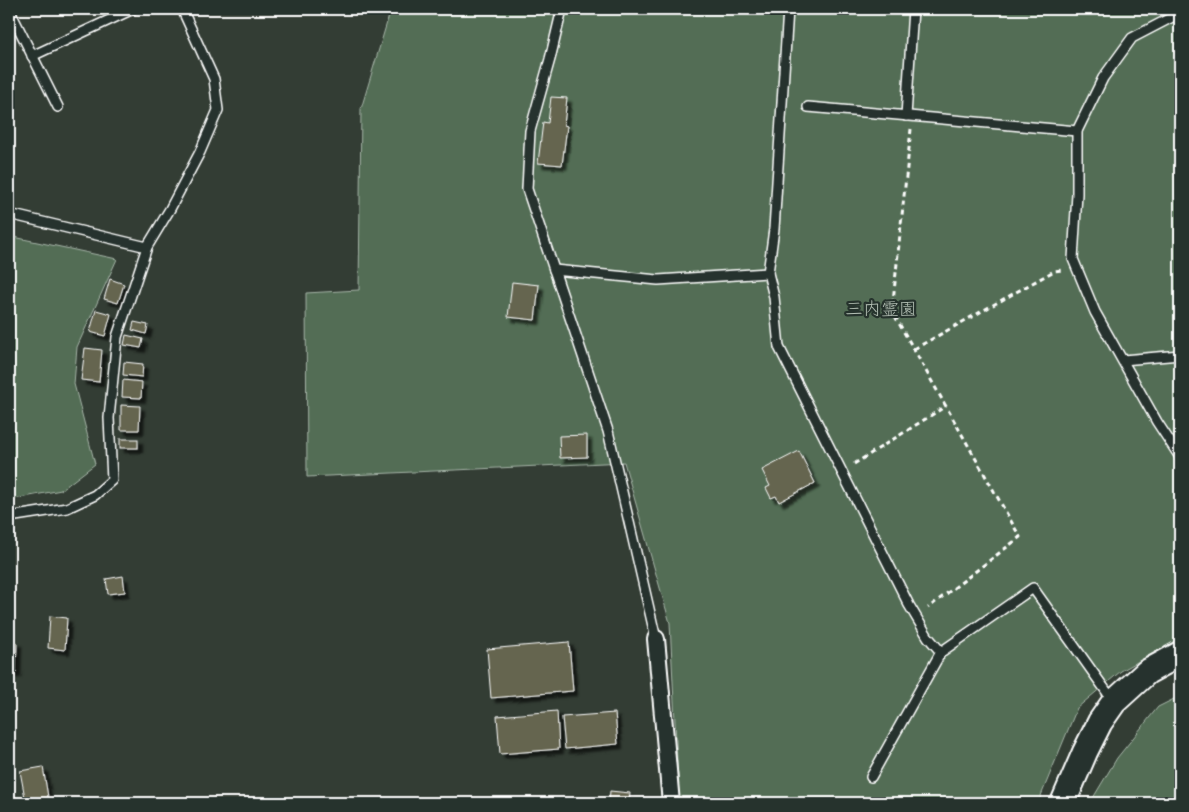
<svg xmlns="http://www.w3.org/2000/svg" width="1189" height="812" font-family="Caveat,'Klee One',sans-serif">
  <style>
    .green { fill: #526d54; stroke: #a8b6aa }
    .building { fill: #656550; stroke: #fff; filter: url(#shadow) }
    .lines { fill: none; stroke-linecap: round; stroke-linejoin: round }
    .lane-casing { stroke: #fff; stroke-width: 12 }
    .street-casing { stroke: #fff; stroke-width: 20 }
    .secondary-casing { stroke: #fff; stroke-width: 28 }
    .path { stroke: #fff; stroke-width: 3; stroke-dasharray: 5 4; stroke-linecap: butt }
    .lane { stroke: #26332d; stroke-width: 9 }
    .street { stroke: #26332d; stroke-width: 16 }
    .secondary { stroke: #26332d; stroke-width: 24 }
    .labels { text-anchor: middle; stroke-width: 4.5; stroke-linejoin: round; paint-order: stroke }
    .park-label { font-size: 18px; fill: #b1bdb2; stroke: #26332d }
  </style>
  <defs>
    <filter id="shadow"><feDropShadow dx="4.5" dy="4.5" stdDeviation="1" flood-color="#0009"/></filter>
  </defs>
  <rect width="100%" height="100%" fill="#333d34"/>
  <filter id="ink" filterUnits="userSpaceOnUse"><feTurbulence type="fractalNoise" baseFrequency=".02" numOctaves="2"/><feDisplacementMap in="SourceGraphic" scale="10" xChannelSelector="R" yChannelSelector="G"/><feConvolveMatrix kernelMatrix="1 2 1 2 8 2 1 2 1" color-interpolation-filters="sRGB"/></filter>
  <g filter="url(#ink)">
    <g class="green">
      <path d="M391,9H1180V638L1121,671L1077,708L1038,803H902L898,798L679,800L670,623L624,462L307,477L306,293L359,290L361,109Z"/>
      <path d="M9,236L117,259L77,347L74,384L95,464L61,490L9,500Z"/>
      <path d="M1180,696V803H1090L1117,758L1158,707Z"/>
    </g>
    <g class="building">
      <path d="M551,97L567,98L564,125L567,126L562,165L538,163L543,122L548,123Z"/>
      <path d="M110,279L124,284L118,303L104,299Z"/>
      <path d="M512,282L539,285L535,320L508,317Z"/>
      <path d="M96,310L111,314L105,336L90,332Z"/>
      <path d="M134,322L148,325L146,334L132,330Z"/>
      <path d="M126,335L143,339L141,348L124,345Z"/>
      <path d="M85,348L102,350L99,382L81,380Z"/>
      <path d="M124,362L143,364L142,377L123,375Z"/>
      <path d="M123,380L142,382L141,398L122,397Z"/>
      <path d="M121,405L140,406L139,430H121Z"/>
      <path d="M587,435V457L560,458L559,436Z"/>
      <rect x="120" y="439" width="18" height="9"/>
      <path d="M799,451L815,483L779,502L776,496L771,498L766,488L770,486L762,470Z"/>
      <path d="M123,576L125,592L108,594L106,579Z"/>
      <path d="M50,616L67,618L65,650L48,648Z"/>
      <path d="M9,642H17L16,673H9Z"/>
      <path d="M569,642L573,691L491,698L487,649Z"/>
      <path d="M557,711L559,749L500,754L497,716Z"/>
      <path d="M615,713L618,744L565,749L562,717Z"/>
      <path d="M43,767L49,803H26L20,771Z"/>
      <path d="M610,791L630,793L629,803H583V800L609,802Z"/>
    </g>
    <g class="lines">
      <g class="lane-casing">
        <g id="lane">
          <path d="M9,9L58,107"/>
          <path d="M562,9L550,59L530,131L527,189L608,431L656,639"/>
          <path d="M788,9L774,229L768,273L774,297L779,347L909,605L928,637L941,652L1033,588L1114,702"/>
          <path d="M1180,13L1132,38L1103,78L1077,131V194L1073,259L1095,312L1157,422L1180,457"/>
          <path d="M32,56L133,9"/>
          <path d="M808,107L1077,131"/>
          <path d="M906,116L913,9"/>
          <path d="M9,214L147,247"/>
          <path d="M554,270L658,280L768,273"/>
          <path d="M1123,360L1180,355"/>
          <path d="M9,517L67,508L95,495L112,480L109,418L117,337L147,247L170,209L200,152L218,110L214,79L182,9"/>
          <path d="M871,777L941,652"/>
        </g>
      </g>
      <g class="street-casing">
        <path id="street" d="M656,639L671,803"/>
      </g>
      <g class="secondary-casing">
        <path id="secondary" d="M1063,803L1085,752L1100,722L1114,702L1147,672L1180,654"/>
      </g>
      <g class="path">
        <path d="M911,129L892,311L1020,537L928,608"/>
        <path d="M914,349L1054,271L1063,270"/>
        <path d="M854,464L946,406"/>
      </g>
      <use href="#lane" class="lane"/>
      <use href="#street" class="street"/>
      <use href="#secondary" class="secondary"/>
    </g>
  </g>
  <g class="labels">
    <g class="park-label">
      <text x="881" y="315">三内霊園</text>
    </g>
  </g>
  <rect width="1189" height="812" fill="none" stroke="#26332d" stroke-width="30"/>
  <rect x="15" y="15" width="1159" height="782" fill="none" stroke="#fff" stroke-width="2" filter="url(#ink)"/>
</svg>
